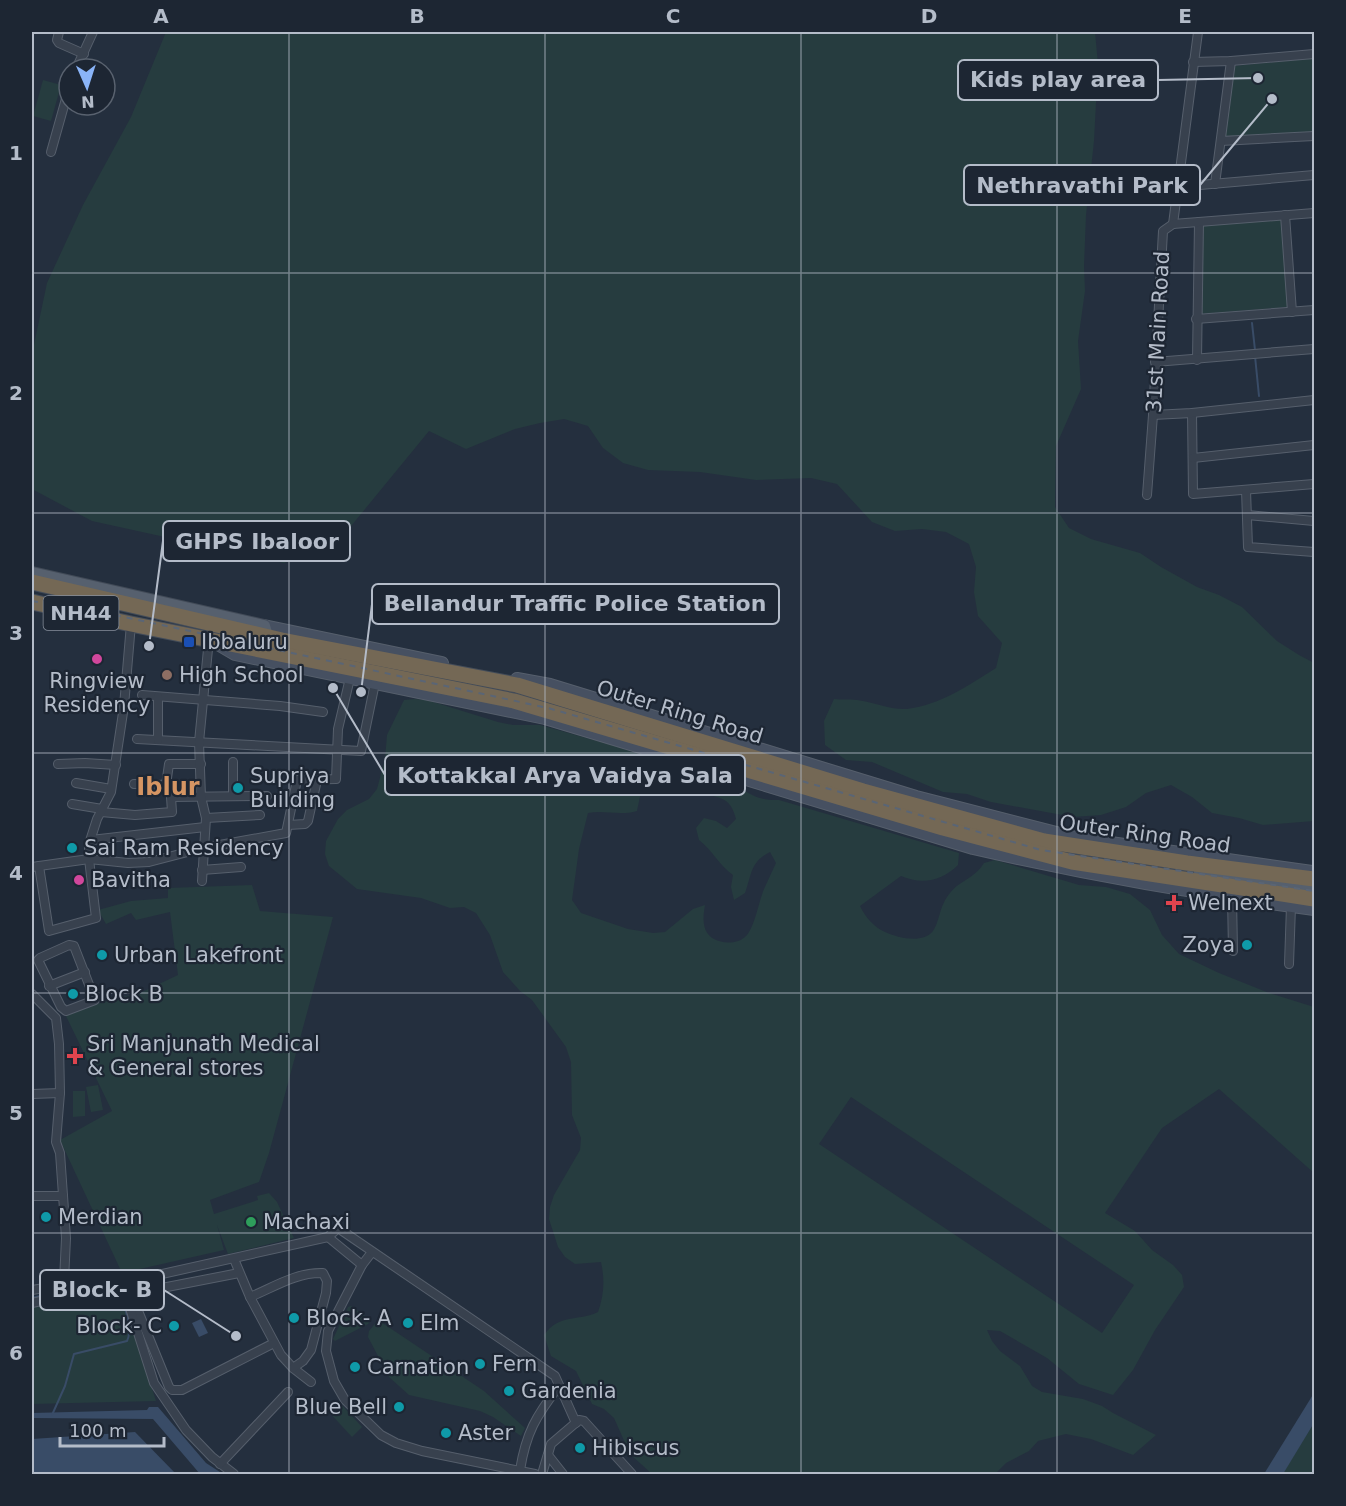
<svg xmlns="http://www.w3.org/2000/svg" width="1346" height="1506" font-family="'DejaVu Sans',sans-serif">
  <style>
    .green { fill: #263c3f; fill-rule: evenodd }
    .water { fill: #394c67 }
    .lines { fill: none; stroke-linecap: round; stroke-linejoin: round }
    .stream { stroke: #394c67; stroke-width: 2 }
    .street-casing { stroke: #565f6c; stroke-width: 10 }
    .secondary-casing { stroke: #565f6c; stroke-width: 14 }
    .primary-casing { stroke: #414a57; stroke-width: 14 }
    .highway-casing { stroke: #434c59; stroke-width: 17 }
    .street { stroke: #38414e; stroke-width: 8 }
    .secondary { stroke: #465061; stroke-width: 12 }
    .primary { stroke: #56606e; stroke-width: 12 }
    .highway { stroke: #746855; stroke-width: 15 }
    .rail { stroke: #5a6575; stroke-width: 2; stroke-dasharray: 6 6; stroke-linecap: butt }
    .grid { fill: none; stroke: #b4bcc9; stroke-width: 1.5; stroke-opacity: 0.55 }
    .transit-dot { fill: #1a4fb4; stroke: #1d2633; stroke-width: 2 }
    .hotel-dot { fill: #d1479c; stroke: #1d2633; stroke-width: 2 }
    .education-dot { fill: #8d6e63; stroke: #1d2633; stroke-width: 2 }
    .culture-dot { fill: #0f9aa8; stroke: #1d2633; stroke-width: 2 }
    .health-dot { fill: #e0444e; stroke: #1d2633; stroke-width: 2 }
    .leisure-dot { fill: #2e9e5b; stroke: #1d2633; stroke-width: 2 }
    .labels { text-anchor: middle; stroke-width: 4.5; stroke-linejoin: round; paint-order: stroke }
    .shield { fill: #1d2633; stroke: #878f9c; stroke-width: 1.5 }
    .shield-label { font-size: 20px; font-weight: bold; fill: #b4bcc9 }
    .street-label { font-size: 21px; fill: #b4bcc9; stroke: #1d2633 }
    .poi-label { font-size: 21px; fill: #b4bcc9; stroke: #1d2633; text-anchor: start }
    .quarter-label { font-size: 24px; font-weight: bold; fill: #d59563; stroke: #1d2633 }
    .leader { fill: none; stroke: #b4bcc9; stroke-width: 2 }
    .callout-dot { fill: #b4bcc9; stroke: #1d2633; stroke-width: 2 }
    .callout { fill: #1d2633; stroke: #b4bcc9; stroke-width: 2 }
    .callout-label { font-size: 22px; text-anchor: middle; font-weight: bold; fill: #b4bcc9 }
    .neatline { fill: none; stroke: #b4bcc9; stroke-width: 2 }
    .grid-label { font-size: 20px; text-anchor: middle; font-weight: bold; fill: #b4bcc9 }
  </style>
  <rect width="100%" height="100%" fill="#242f3e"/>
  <g class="green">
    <path d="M166,32H1095L1098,64L1094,141L1086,215L1084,266L1085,291L1078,341L1081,389L1056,446L1055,507L1069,528L1091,539L1140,553L1161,567L1197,587L1219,595L1242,607L1277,641L1299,655L1314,663V821L1263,825L1239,818L1212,813L1192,797L1171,785L1146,793L1126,807L1101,815L1073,817L991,802L967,794L943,792L872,762L846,760L825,745L824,721L834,699C841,700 849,699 857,700C874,702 890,710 907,709C940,705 969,685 996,668L1002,643L978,616L974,592L976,567L969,544L946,532L922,529L895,531L872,522L837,484L811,478L756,480L700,472L648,470L623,463L603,448L588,426L564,419L540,423L515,429L466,449L429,431L338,542L284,563L92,521L32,489V354L47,283L83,205L131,117Z"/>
    <path d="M1314,58V132L1225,137L1234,66Z"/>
    <path d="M43,80L61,85L51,121L33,116Z"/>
    <path d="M1281,219L1288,307L1199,314L1204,226Z"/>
    <path d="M415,699L427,700L498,722L513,725H540L615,746L638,754L647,763L637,811C620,816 605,810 588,813L579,849L572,900L581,913L628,929L653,933L665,932L693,909L705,905C703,917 701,932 714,939C723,944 737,944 745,937C754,930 759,901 764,889C768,880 772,872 776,863L770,852C750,862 752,874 745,893L734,900L731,887L733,875C719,865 712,850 699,840L696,828L704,818L716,821L727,828L736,819C730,795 719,799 699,792C691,789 683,785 676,781L673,769C689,771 706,774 721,779C745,787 750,801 779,800L959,853L958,865C942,881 922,885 901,876L860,906C865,917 874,927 885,932C898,938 923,944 933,931C940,921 939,906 950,893C960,880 973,880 984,863L995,860L1079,885L1106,887L1130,894L1150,910L1162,935L1179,954L1219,973L1269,993L1314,1007V1173L1219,1089L1162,1128L1105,1213L1135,1231L1152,1250L1173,1265L1182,1275L1184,1287L1155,1330L1133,1370L1113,1395L1079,1384L1047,1358L1000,1331L987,1330L992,1341L1000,1351L1020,1366L1032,1386L1042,1392L1083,1399L1102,1406L1113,1413L1156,1435L1133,1455L1091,1439L1066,1434L1038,1441L1029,1451L1006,1463L995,1474H652L630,1454L614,1418L604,1409L592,1404L576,1371L551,1356L544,1335C560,1313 577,1322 598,1312C604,1295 605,1280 601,1262L575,1264L565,1257L558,1247L549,1219L550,1207L554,1195L580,1150L581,1138L572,1115L571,1062L566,1047L532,1000L520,991L503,972L490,935L476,913L464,907L450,908L421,898L357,889L329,866L325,854L326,841L338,819L347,810L369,799L377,789L385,759L387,735L404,700ZM851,1097L1134,1285L1102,1333L819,1144Z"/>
    <path d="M252,885L260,911L333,917L269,1153L259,1182L210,1200L214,1214L258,1200L257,1196L269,1193L277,1202L294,1238L228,1254L217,1225L224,1250L122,1273L60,1140L112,1111L66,1016L103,1002L142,992L178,975L170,912L136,920L131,913L106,924L98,910L131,901L168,898V888Z"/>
    <path d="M98,1085L103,1110L91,1112L86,1087Z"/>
    <path d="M73,1091H85V1116L73,1117Z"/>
    <path d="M114,1290L121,1293L156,1401L32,1404V1308Z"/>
    <path d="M351,1306L371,1320L368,1324L335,1341L333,1339L348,1307Z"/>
    <path d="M378,1320L484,1391L525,1428L521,1436L493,1417L480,1411L409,1395L389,1377L368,1337L369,1331Z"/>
    <path d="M340,1403L362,1427L352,1437L329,1412Z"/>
    <path d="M1314,1423V1474H1283L1284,1471Z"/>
  </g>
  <g class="water">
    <path d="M201,1319L208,1333L199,1337L192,1323Z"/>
    <path d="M1314,1393V1423L1283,1474H1264Z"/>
    <path d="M149,1407H158L206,1463L223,1474H200L153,1419L32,1418V1413L147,1410Z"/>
    <path d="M135,1432L176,1474H32V1439Z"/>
  </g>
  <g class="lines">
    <g class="stream">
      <path d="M1252,323L1255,350"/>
      <path d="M1255,356L1259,396"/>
      <path d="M32,1298L115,1278"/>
      <path d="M52,1415L65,1386L74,1354L127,1341C134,1327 123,1304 119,1290"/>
    </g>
    <g class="street-casing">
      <g id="street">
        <path d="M59,32L57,40L59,43L84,54"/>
        <path d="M1193,62L1231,61L1314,54"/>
        <path d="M76,69L93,32"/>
        <path d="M1221,141L1314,136"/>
        <path d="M51,152L69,88"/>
        <path d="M1215,184L1231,61"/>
        <path d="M1177,187L1314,175"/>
        <path d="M1285,215L1292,312"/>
        <path d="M1173,224L1198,32"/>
        <path d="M1196,319L1314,310"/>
        <path d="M1197,360L1199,222"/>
        <path d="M1155,362L1314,349"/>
        <path d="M1192,413L1193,494L1314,484"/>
        <path d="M1153,415L1192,413L1314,400"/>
        <path d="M1193,458L1314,445"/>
        <path d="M1246,490L1248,547L1314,552"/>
        <path d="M1147,495L1153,415L1163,231L1173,224L1314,213"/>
        <path d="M1247,515L1314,521"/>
        <path d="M142,695L280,706L323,712"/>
        <path d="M137,739L361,751L375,683"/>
        <path d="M158,740V697"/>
        <path d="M233,762V796"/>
        <path d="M58,764L85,763L116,765"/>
        <path d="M76,783L111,789"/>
        <path d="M134,784L166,785L169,764H201"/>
        <path d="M72,804L102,809"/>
        <path d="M101,812L135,815L172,812L171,797L267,796"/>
        <path d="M206,818L260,815"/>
        <path d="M288,825L305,824L308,821L317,780"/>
        <path d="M91,840L205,827"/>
        <path d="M39,866L49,931L96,918L89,859V844L97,819L111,792L124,706L131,624"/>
        <path d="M32,867L89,859L128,863L149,862L203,848L286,833L297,780L336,779L338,729L350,678"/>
        <path d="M202,870L241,867"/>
        <path d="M202,881L206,818L201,797L199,742L209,639"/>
        <path d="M1232,897L1233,951"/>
        <path d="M69,945L74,946L95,1000L66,1011L61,1007L38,960L40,958Z"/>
        <path d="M1289,964L1291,906"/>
        <path d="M49,986L85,972"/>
        <path d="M32,994L56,1018L59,1044L60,1093L56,1142L60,1153L66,1238L64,1281L57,1286L32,1290"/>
        <path d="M32,1094L60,1093"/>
        <path d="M32,1196H63"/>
        <path d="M328,1237L362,1265"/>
        <path d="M372,1252L362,1265L328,1331L326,1351L334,1381L345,1400L381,1435L396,1443L422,1451L535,1474"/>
        <path d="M234,1259L250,1297L281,1355L293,1368L311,1382"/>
        <path d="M239,1273L136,1293L134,1301L169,1387L172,1390H182L274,1343"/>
        <path d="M122,1283L154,1383L186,1430L212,1457L234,1474"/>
        <path d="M250,1297C274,1287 297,1272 323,1273L327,1281L326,1293L311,1350L303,1361L293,1368"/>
        <path d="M32,1303L328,1237L338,1228L555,1376L576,1423"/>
        <path d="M548,1455L563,1474"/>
        <path d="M220,1464L288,1392"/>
        <path d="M520,1470C526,1433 536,1416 559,1386"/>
        <path d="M542,1474L551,1444L579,1420L584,1421L632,1474"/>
      </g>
    </g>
    <g class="secondary-casing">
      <g id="secondary">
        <path d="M264,626L442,663"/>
        <path d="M218,644L235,654L545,718L973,848C1086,874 1200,894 1314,909"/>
        <path d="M517,679L550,685L916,797L1076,838L1312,872"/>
      </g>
    </g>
    <g class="primary-casing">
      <g id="primary">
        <path d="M32,573L264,626L267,636"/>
        <path d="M1200,872L1314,889"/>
      </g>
    </g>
    <g class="highway-casing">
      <g id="highway">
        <path d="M32,582L282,640L517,685L863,791L1044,841L1187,863L1314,879"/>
        <path d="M32,602L131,624L514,701L943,828L1072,862L1314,899"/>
      </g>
    </g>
    <use href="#street" class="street"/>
    <use href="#secondary" class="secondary"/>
    <use href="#primary" class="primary"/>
    <use href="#highway" class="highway"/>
    <path class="rail" d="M32,601L120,616L548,708L1041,850L1314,891"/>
  </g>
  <path class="grid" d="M289,32V1474M545,32V1474M801,32V1474M1057,32V1474M32,273H1314M32,513H1314M32,753H1314M32,993H1314M32,1233H1314"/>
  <rect class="transit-dot" x="183" y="636" width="12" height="12" rx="3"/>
  <g class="hotel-dot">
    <circle cx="97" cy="659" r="6"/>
    <circle cx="79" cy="880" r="6"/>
  </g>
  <circle class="education-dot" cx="167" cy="675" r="6"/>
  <g class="culture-dot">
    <circle cx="238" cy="788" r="6"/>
    <circle cx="72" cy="848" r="6"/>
    <circle cx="1247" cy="945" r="6"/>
    <circle cx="102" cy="955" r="6"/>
    <circle cx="73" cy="994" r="6"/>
    <circle cx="46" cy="1217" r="6"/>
    <circle cx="294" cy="1318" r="6"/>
    <circle cx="408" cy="1323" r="6"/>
    <circle cx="174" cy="1326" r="6"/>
    <circle cx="480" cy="1364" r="6"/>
    <circle cx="355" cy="1367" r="6"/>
    <circle cx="509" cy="1391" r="6"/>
    <circle cx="399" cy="1407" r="6"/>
    <circle cx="446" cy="1433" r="6"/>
    <circle cx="580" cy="1448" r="6"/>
  </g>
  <g class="health-dot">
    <path d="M1171 894h6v6h6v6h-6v6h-6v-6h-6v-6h6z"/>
    <path d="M72 1047h6v6h6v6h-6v6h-6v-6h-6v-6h6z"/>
  </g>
  <circle class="leisure-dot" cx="251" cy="1222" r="6"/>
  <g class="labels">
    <rect class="shield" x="43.5" y="596" width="75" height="34" rx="4.5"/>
    <g class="shield-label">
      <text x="81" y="620">NH44</text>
    </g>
    <g class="street-label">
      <text transform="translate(1158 332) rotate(-87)" y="7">31st Main Road</text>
      <text transform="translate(680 712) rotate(17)" y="7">Outer Ring Road</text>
      <text transform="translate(1145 834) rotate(8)" y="7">Outer Ring Road</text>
    </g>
    <g class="poi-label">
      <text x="201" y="649">Ibbaluru</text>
      <text x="179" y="682">High School</text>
      <text x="97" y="688" text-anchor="middle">Ringview<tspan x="97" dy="24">Residency</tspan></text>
      <text x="250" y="783">Supriya<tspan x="250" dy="24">Building</tspan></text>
      <text x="84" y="855">Sai Ram Residency</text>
      <text x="91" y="887">Bavitha</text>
      <text x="1188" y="910">Welnext</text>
      <text x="1235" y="952" text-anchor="end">Zoya</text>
      <text x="114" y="962">Urban Lakefront</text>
      <text x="85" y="1001">Block B</text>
      <text x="87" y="1051">Sri Manjunath Medical<tspan x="87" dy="24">&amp; General stores</tspan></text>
      <text x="58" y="1224">Merdian</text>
      <text x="263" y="1229">Machaxi</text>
      <text x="306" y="1325">Block- A</text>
      <text x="420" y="1330">Elm</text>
      <text x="162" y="1333" text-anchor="end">Block- C</text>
      <text x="492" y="1371">Fern</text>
      <text x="367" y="1374">Carnation</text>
      <text x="521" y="1398">Gardenia</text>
      <text x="387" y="1414" text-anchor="end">Blue Bell</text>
      <text x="458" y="1440">Aster</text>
      <text x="592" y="1455">Hibiscus</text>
    </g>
    <g class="quarter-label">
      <text x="168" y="795">Iblur</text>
    </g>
  </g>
  <path class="leader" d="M1258 78L1158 80M1272 99L1200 185M149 646L163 541M361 692L372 604M333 688L385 775M236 1336L164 1290"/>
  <g class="callout-dot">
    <circle cx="1258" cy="78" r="6"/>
    <circle cx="1272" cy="99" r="6"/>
    <circle cx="149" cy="646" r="6"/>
    <circle cx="361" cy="692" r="6"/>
    <circle cx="333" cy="688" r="6"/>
    <circle cx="236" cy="1336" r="6"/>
  </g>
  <g class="callout">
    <rect x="958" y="60" width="200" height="40" rx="6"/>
    <rect x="964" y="165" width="236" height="40" rx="6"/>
    <rect x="163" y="521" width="187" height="40" rx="6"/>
    <rect x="372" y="584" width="407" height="40" rx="6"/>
    <rect x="385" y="755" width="360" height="40" rx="6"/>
    <rect x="40" y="1270" width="124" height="40" rx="6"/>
  </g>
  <g class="callout-label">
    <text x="1058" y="87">Kids play area</text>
    <text x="1082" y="193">Nethravathi Park</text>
    <text x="257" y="549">GHPS Ibaloor</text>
    <text x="575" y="611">Bellandur Traffic Police Station</text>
    <text x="565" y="783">Kottakkal Arya Vaidya Sala</text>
    <text x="102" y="1297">Block- B</text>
  </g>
  <rect width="1346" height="1506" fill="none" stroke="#1d2633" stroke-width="66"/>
  <g transform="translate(87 87) rotate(177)"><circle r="28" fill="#1d2633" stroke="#59626f" stroke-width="1.5"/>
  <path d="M0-4.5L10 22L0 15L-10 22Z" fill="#8ab4f8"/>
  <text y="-9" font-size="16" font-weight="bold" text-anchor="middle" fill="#b4bcc9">N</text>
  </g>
  <path d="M60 1437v9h104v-9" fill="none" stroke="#b4bcc9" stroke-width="3"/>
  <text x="69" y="1437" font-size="18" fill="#b4bcc9" stroke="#1d2633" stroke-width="4.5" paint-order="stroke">100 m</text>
  <rect x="33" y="33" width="1280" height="1440" class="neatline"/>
  <g class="grid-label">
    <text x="161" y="23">A</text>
    <text x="417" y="23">B</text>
    <text x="673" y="23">C</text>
    <text x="929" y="23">D</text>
    <text x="1185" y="23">E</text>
    <text x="16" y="160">1</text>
    <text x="16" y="400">2</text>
    <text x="16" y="640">3</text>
    <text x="16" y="880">4</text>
    <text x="16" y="1120">5</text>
    <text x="16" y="1360">6</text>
  </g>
</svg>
